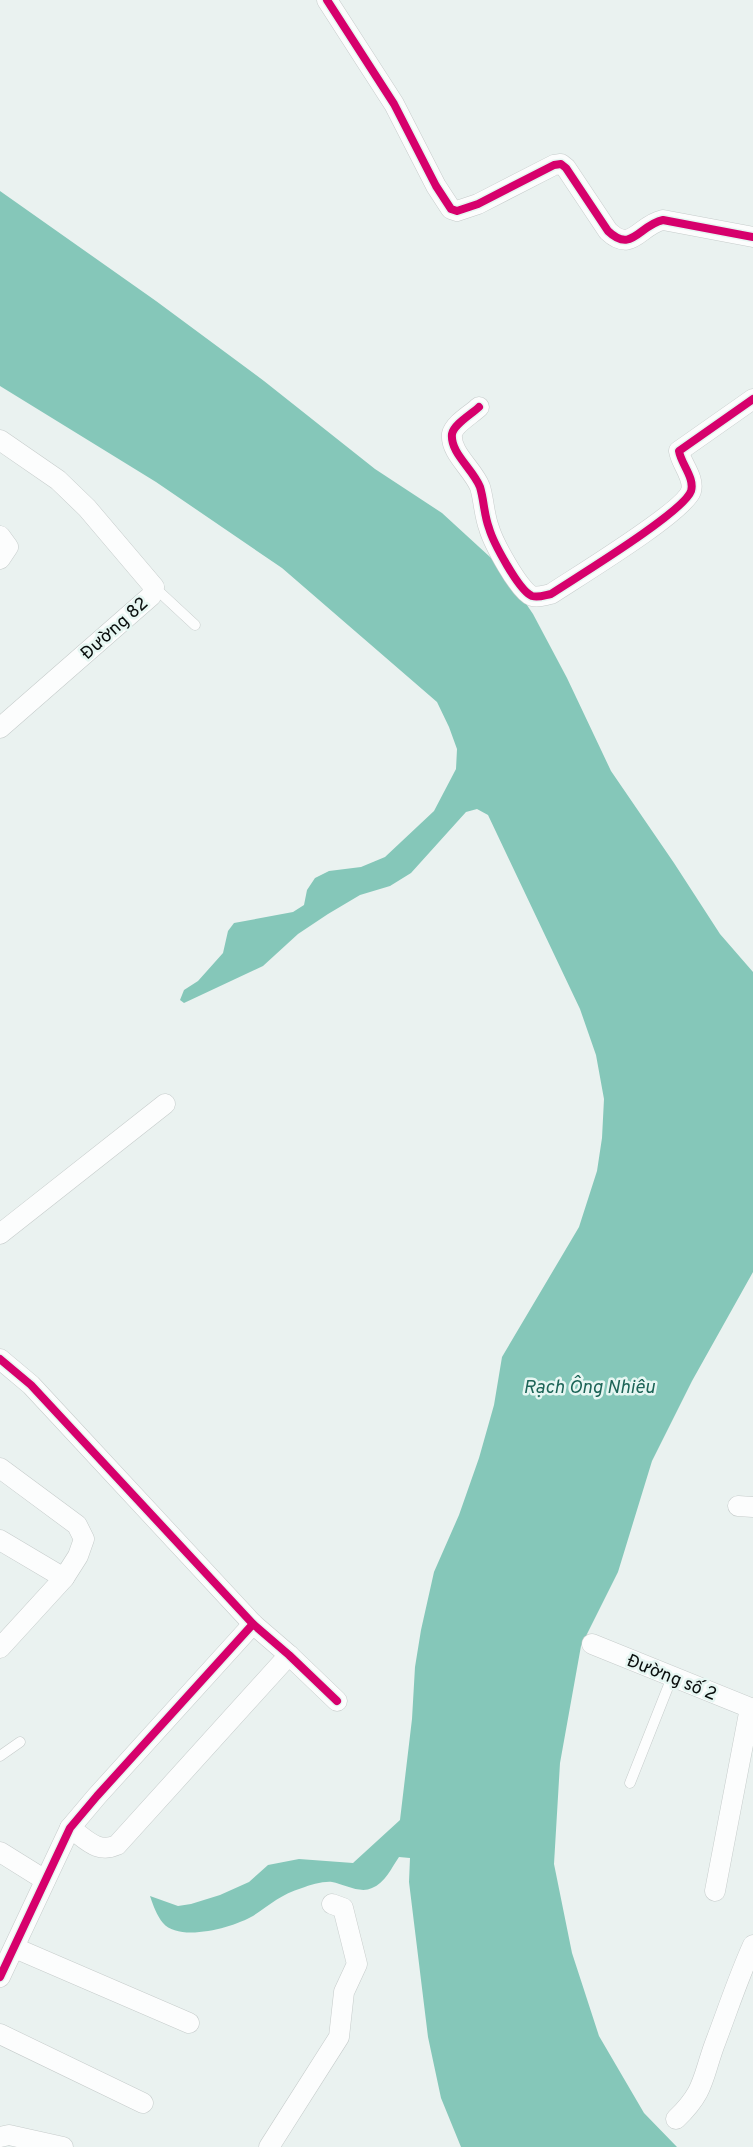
<svg xmlns="http://www.w3.org/2000/svg" width="753" height="2147" font-family="Overpass,sans-serif">
  <style>
    .water { fill: #85c7b9 }
    .lines { fill: none; stroke-linecap: round; stroke-linejoin: round }
    .service-casing { stroke: #c6cccb; stroke-width: 11 }
    .minor-casing { stroke: #c6cccb; stroke-width: 21 }
    .service { stroke: #fcfdfd; stroke-width: 10 }
    .minor { stroke: #fcfdfd; stroke-width: 20 }
    .cycleway-casing { stroke: #e6f6f2; stroke-width: 11 }
    .cycleway { stroke: #d6006c; stroke-width: 8 }
    .labels { text-anchor: middle; stroke-width: 5; stroke-linejoin: round; paint-order: stroke }
    .street-label { font-size: 18px; fill: #090e0d; stroke: #e6f6f2 }
    .water-label { font-size: 19px; font-style: italic; fill: #1c6457; stroke: #e6f6f2 }
  </style>
  <rect width="100%" height="100%" fill="#eaf2f0"/>
  <path class="water" d="M0,191L156,301L264,381L375,469L442,513L502,568L533,614L567,678L611,771L674,863L720,934L753,972V1272L692,1381L652,1461L618,1572L581,1646L560,1763L554,1864L572,1953L599,2036L644,2113L677,2147H461L441,2098L428,2037L409,1882L410,1858L399,1857C392,1867 385,1883 372,1888C360,1894 344,1884 332,1882C324,1881 310,1885 302,1888C281,1894 270,1905 253,1916C234,1927 180,1943 163,1923C157,1916 153,1905 150,1896L178,1906L191,1904L220,1895L249,1882L268,1865L299,1859L353,1863L400,1820L412,1719L415,1667L421,1630L434,1572L459,1515L479,1458L494,1405L502,1357L579,1227L597,1171L602,1138L604,1099L596,1055L580,1009L488,815L477,809L466,812L411,873L390,886L360,895L328,914L298,934L263,966L184,1003L180,1000L184,990L198,981L223,953L228,931L234,923L293,912L304,905L307,890L315,878L329,871L361,867L385,857L434,811L456,769L457,749L449,727L437,702L282,568L156,482L0,386Z"/>
  <g class="lines">
    <g class="service-casing">
      <g id="service">
        <path d="M154,587L195,625"/>
        <path d="M0,1756L20,1742"/>
        <path d="M630,1783L672,1677"/>
      </g>
    </g>
    <g class="minor-casing">
      <g id="minor">
        <path d="M327,0L394,104L436,186L451,209L457,211L478,204L554,165L561,164L566,168L608,231C632,254 639,225 663,220L753,237"/>
        <path d="M479,407C472,414 454,424 452,434C450,453 473,469 480,487C484,500 484,515 489,528C493,542 519,591 532,596C539,598 545,595 551,594C575,578 684,512 691,491C695,478 681,464 679,451L753,399"/>
        <path d="M0,440L58,480L87,508L154,587L151,596L0,728"/>
        <path d="M0,536L8,547L0,559"/>
        <path d="M0,1234L165,1104"/>
        <path d="M0,1359L31,1385L253,1624L289,1655L337,1701"/>
        <path d="M0,1468L77,1525L84,1539L78,1556L64,1578L0,1648"/>
        <path d="M738,1506L753,1507"/>
        <path d="M0,1540L64,1578"/>
        <path d="M592,1644L753,1709"/>
        <path d="M70,1828C86,1839 97,1854 117,1845L289,1655"/>
        <path d="M0,1852L45,1880"/>
        <path d="M715,1891L750,1708"/>
        <path d="M15,1948L189,2023"/>
        <path d="M0,1977L70,1828L97,1796L253,1624"/>
        <path d="M0,2034L143,2103"/>
        <path d="M676,2119C704,2092 702,2080 714,2046C727,2012 738,1978 753,1945"/>
        <path d="M0,2137L9,2135L63,2147"/>
        <path d="M269,2147L339,2037L344,1992L357,1964L343,1908L332,1904"/>
      </g>
    </g>
    <use href="#service" class="service"/>
    <use href="#minor" class="minor"/>
    <g class="cycleway-casing">
      <g id="cycleway">
        <path d="M327,0L394,104L436,186L451,209L457,211L478,204L554,165L561,164L566,168L608,231C632,254 639,225 663,220L753,237"/>
        <path d="M479,407C472,414 454,424 452,434C450,453 473,469 480,487C484,500 484,515 489,528C493,542 519,591 532,596C539,598 545,595 551,594C575,578 684,512 691,491C695,478 681,464 679,451L753,399"/>
        <path d="M0,1359L31,1385L253,1624L289,1655L337,1701"/>
        <path d="M0,1977L70,1828L97,1796L253,1624"/>
      </g>
    </g>
    <use href="#cycleway" class="cycleway"/>
  </g>
  <g class="labels">
    <g class="street-label">
      <text transform="translate(114 628) rotate(-42)" y="6">Đường 82</text>
      <text transform="translate(672 1677) rotate(22)" y="6">Đường số 2</text>
    </g>
    <g class="water-label">
      <text x="589" y="1393">Rạch Ông Nhiêu</text>
    </g>
  </g>
</svg>
